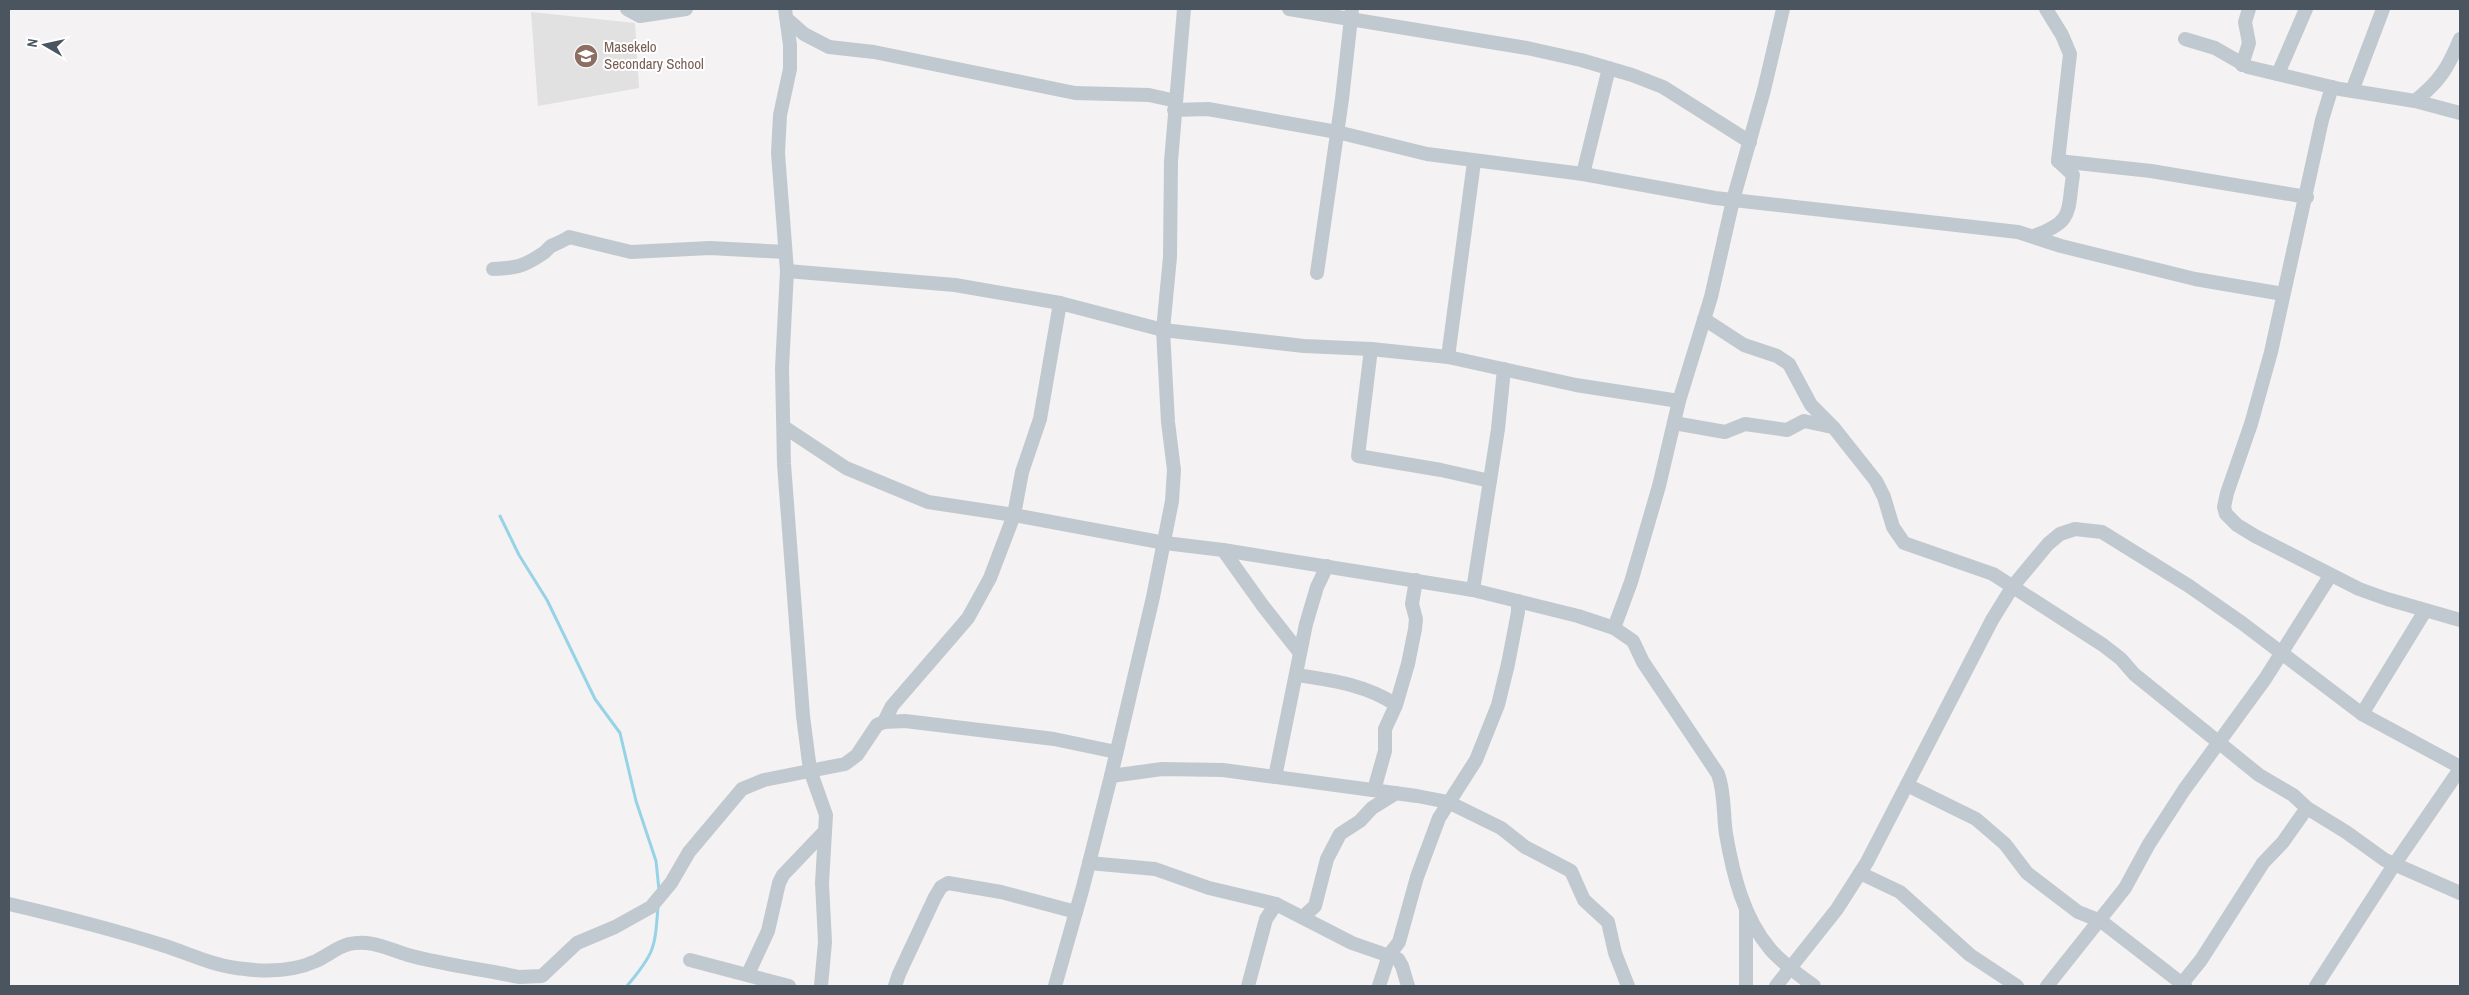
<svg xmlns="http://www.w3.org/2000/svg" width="2469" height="995" font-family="'Archivo Narrow',sans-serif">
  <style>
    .education { fill: #e2e1e2 }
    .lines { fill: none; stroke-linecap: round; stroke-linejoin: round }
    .stream { stroke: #96d3e7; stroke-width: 3 }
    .minor { stroke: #c1c9d0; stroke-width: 14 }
    .labels { text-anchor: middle; stroke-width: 4; stroke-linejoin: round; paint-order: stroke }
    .education-label { font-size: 15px; fill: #785e54; stroke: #fff; text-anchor: start }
  </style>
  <rect width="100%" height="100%" fill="#f4f2f2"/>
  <path class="education" d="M531,12L635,23L639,88L538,106Z"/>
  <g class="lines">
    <g class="stream">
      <path d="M500,516L519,555L547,600L595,699L620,733L636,801L656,861L659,890"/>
      <path d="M627,986C655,953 655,948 658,906"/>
    </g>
    <g class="minor">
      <path d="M627,9L640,16L686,9"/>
      <path d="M785,9L790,45V69L780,115L778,153L787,271L782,368L784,464L803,716L810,770L826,815L822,883L825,942L821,986"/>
      <path d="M1289,9L1527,48L1581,60L1632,75L1663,87L1750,142"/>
      <path d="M787,19L804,34L829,47L874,52L1075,93L1149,95L1176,101"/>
      <path d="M2185,39L2215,48L2248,67L2340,89L2415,101L2460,113"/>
      <path d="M2242,65L2249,43L2245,22L2249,9"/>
      <path d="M2278,74L2306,9"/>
      <path d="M2332,87L2322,120L2271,352L2251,424L2227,493L2224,507L2226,514L2237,525L2255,536L2359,589L2387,599L2460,620"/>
      <path d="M2352,91L2383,9"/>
      <path d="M2415,101C2440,81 2448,68 2460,39"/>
      <path d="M1174,110L1208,109L1337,132L1427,154L1583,174L1715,198L2018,232L2061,246L2195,279L2283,294"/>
      <path d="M2058,161L2151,171L2307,197"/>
      <path d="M1583,174L1609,68"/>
      <path d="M2034,236C2074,221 2067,213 2073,175L2058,161L2070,54L2062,35L2046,9"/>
      <path d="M493,269C515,268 523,267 542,254C546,252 548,248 551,246C558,243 563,241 569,237L631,252L710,248L785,252"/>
      <path d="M787,271L955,285L1060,303L1163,330L1304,346L1371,349L1448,357L1576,385L1679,401"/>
      <path d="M1317,273L1342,99L1352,9"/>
      <path d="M1704,319L1744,345L1777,356L1789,364L1811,405L1834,428L1876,481L1884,497L1893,527L1904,543L1993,574L2103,645L2121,659L2134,674L2259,775L2293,795L2307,808L2346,832L2385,860L2460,893"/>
      <path d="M1371,349L1358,456L1441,470L1490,481"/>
      <path d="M1448,357L1474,162"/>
      <path d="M1674,423L1725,432L1745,424L1787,430L1804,421L1832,427"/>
      <path d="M784,427L846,468L928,502L1014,515L1165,543L1223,550L1473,590L1578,616L1614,628L1633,641L1643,662L1718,774C1725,793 1723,814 1726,834C1733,874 1743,917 1770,949C1782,963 1799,975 1814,986"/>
      <path d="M1223,550L1263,606L1300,653"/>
      <path d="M1473,590L1498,429L1504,369"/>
      <path d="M1614,628L1631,582L1659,486L1679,401L1711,297L1733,200L1764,90L1783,9"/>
      <path d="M1297,675C1330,680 1368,685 1396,705"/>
      <path d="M2362,714L2425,611"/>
      <path d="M884,722L892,706L968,618L990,578L1014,515L1022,472L1040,419L1060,303"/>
      <path d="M1111,776L1162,769L1223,770L1417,796L1448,802L1501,828L1525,847L1571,871L1584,900L1608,922L1615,953L1628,986"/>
      <path d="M1275,777L1306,624L1317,587L1327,566"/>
      <path d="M1907,785L1976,819L2005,844L2027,873L2078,912L2101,921L2185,986"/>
      <path d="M1374,790L1385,751V729L1396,705L1408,664L1415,629L1416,619L1412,604L1416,580"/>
      <path d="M1089,863L1155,869L1209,888L1276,904L1352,943L1398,959L1402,966L1408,986"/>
      <path d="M1860,873L1900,892L1970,955L2017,986"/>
      <path d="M9,904C60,916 112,929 162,945C191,954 215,967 245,969C268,972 294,971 316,961C327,956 337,947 349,944C371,939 388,949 408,955C444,965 482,969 519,977L542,976L577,943L615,927L651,907L671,883L689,852L742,789L764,780L845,764L857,755L877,725L884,722L905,721L1054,739L1116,752"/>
      <path d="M1746,911V986"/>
      <path d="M1303,917L1315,906L1327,859L1340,834L1360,821L1372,808L1396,793"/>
      <path d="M690,960L789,986"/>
      <path d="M748,974L768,931L779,883L783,875L825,831"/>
      <path d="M895,986L899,974L935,897L941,887L948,883L1001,892L1076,912"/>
      <path d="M1055,986L1083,887L1111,776L1153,597L1172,501L1174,470L1168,422L1163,330L1170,257L1171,161L1184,9"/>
      <path d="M1248,986L1266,919L1276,904"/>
      <path d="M1379,986L1389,955L1399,942L1417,877L1439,818L1476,760L1498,705L1508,664L1518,612V601"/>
      <path d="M1776,986L1837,909L1867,862L1992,620L2013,586L2048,544L2060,534L2075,529L2102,532L2189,586L2242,623L2362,714L2460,767"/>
      <path d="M2047,986L2125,888L2149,844L2184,790L2265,679L2330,576"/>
      <path d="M2180,986L2201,960L2263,863L2283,842L2307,808"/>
      <path d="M2316,986L2394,865L2460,769"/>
    </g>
  </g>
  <defs>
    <g id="school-disc" transform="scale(1.25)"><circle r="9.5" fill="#8d6e63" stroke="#fff"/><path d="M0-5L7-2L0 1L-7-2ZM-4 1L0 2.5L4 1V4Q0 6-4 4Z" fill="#fff"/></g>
  </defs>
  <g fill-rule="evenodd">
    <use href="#school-disc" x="586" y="56"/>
  </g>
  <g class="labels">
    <g class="education-label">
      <text x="604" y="52">Masekelo<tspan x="604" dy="17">Secondary School</tspan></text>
    </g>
  </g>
  <rect width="2469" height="995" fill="none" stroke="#4b555f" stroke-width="20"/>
  <g transform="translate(45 45) rotate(279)" stroke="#ffffff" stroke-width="4" paint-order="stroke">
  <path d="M0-4L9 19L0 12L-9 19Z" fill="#4b555f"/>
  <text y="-8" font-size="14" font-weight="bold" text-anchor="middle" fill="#4b555f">N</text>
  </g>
</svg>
